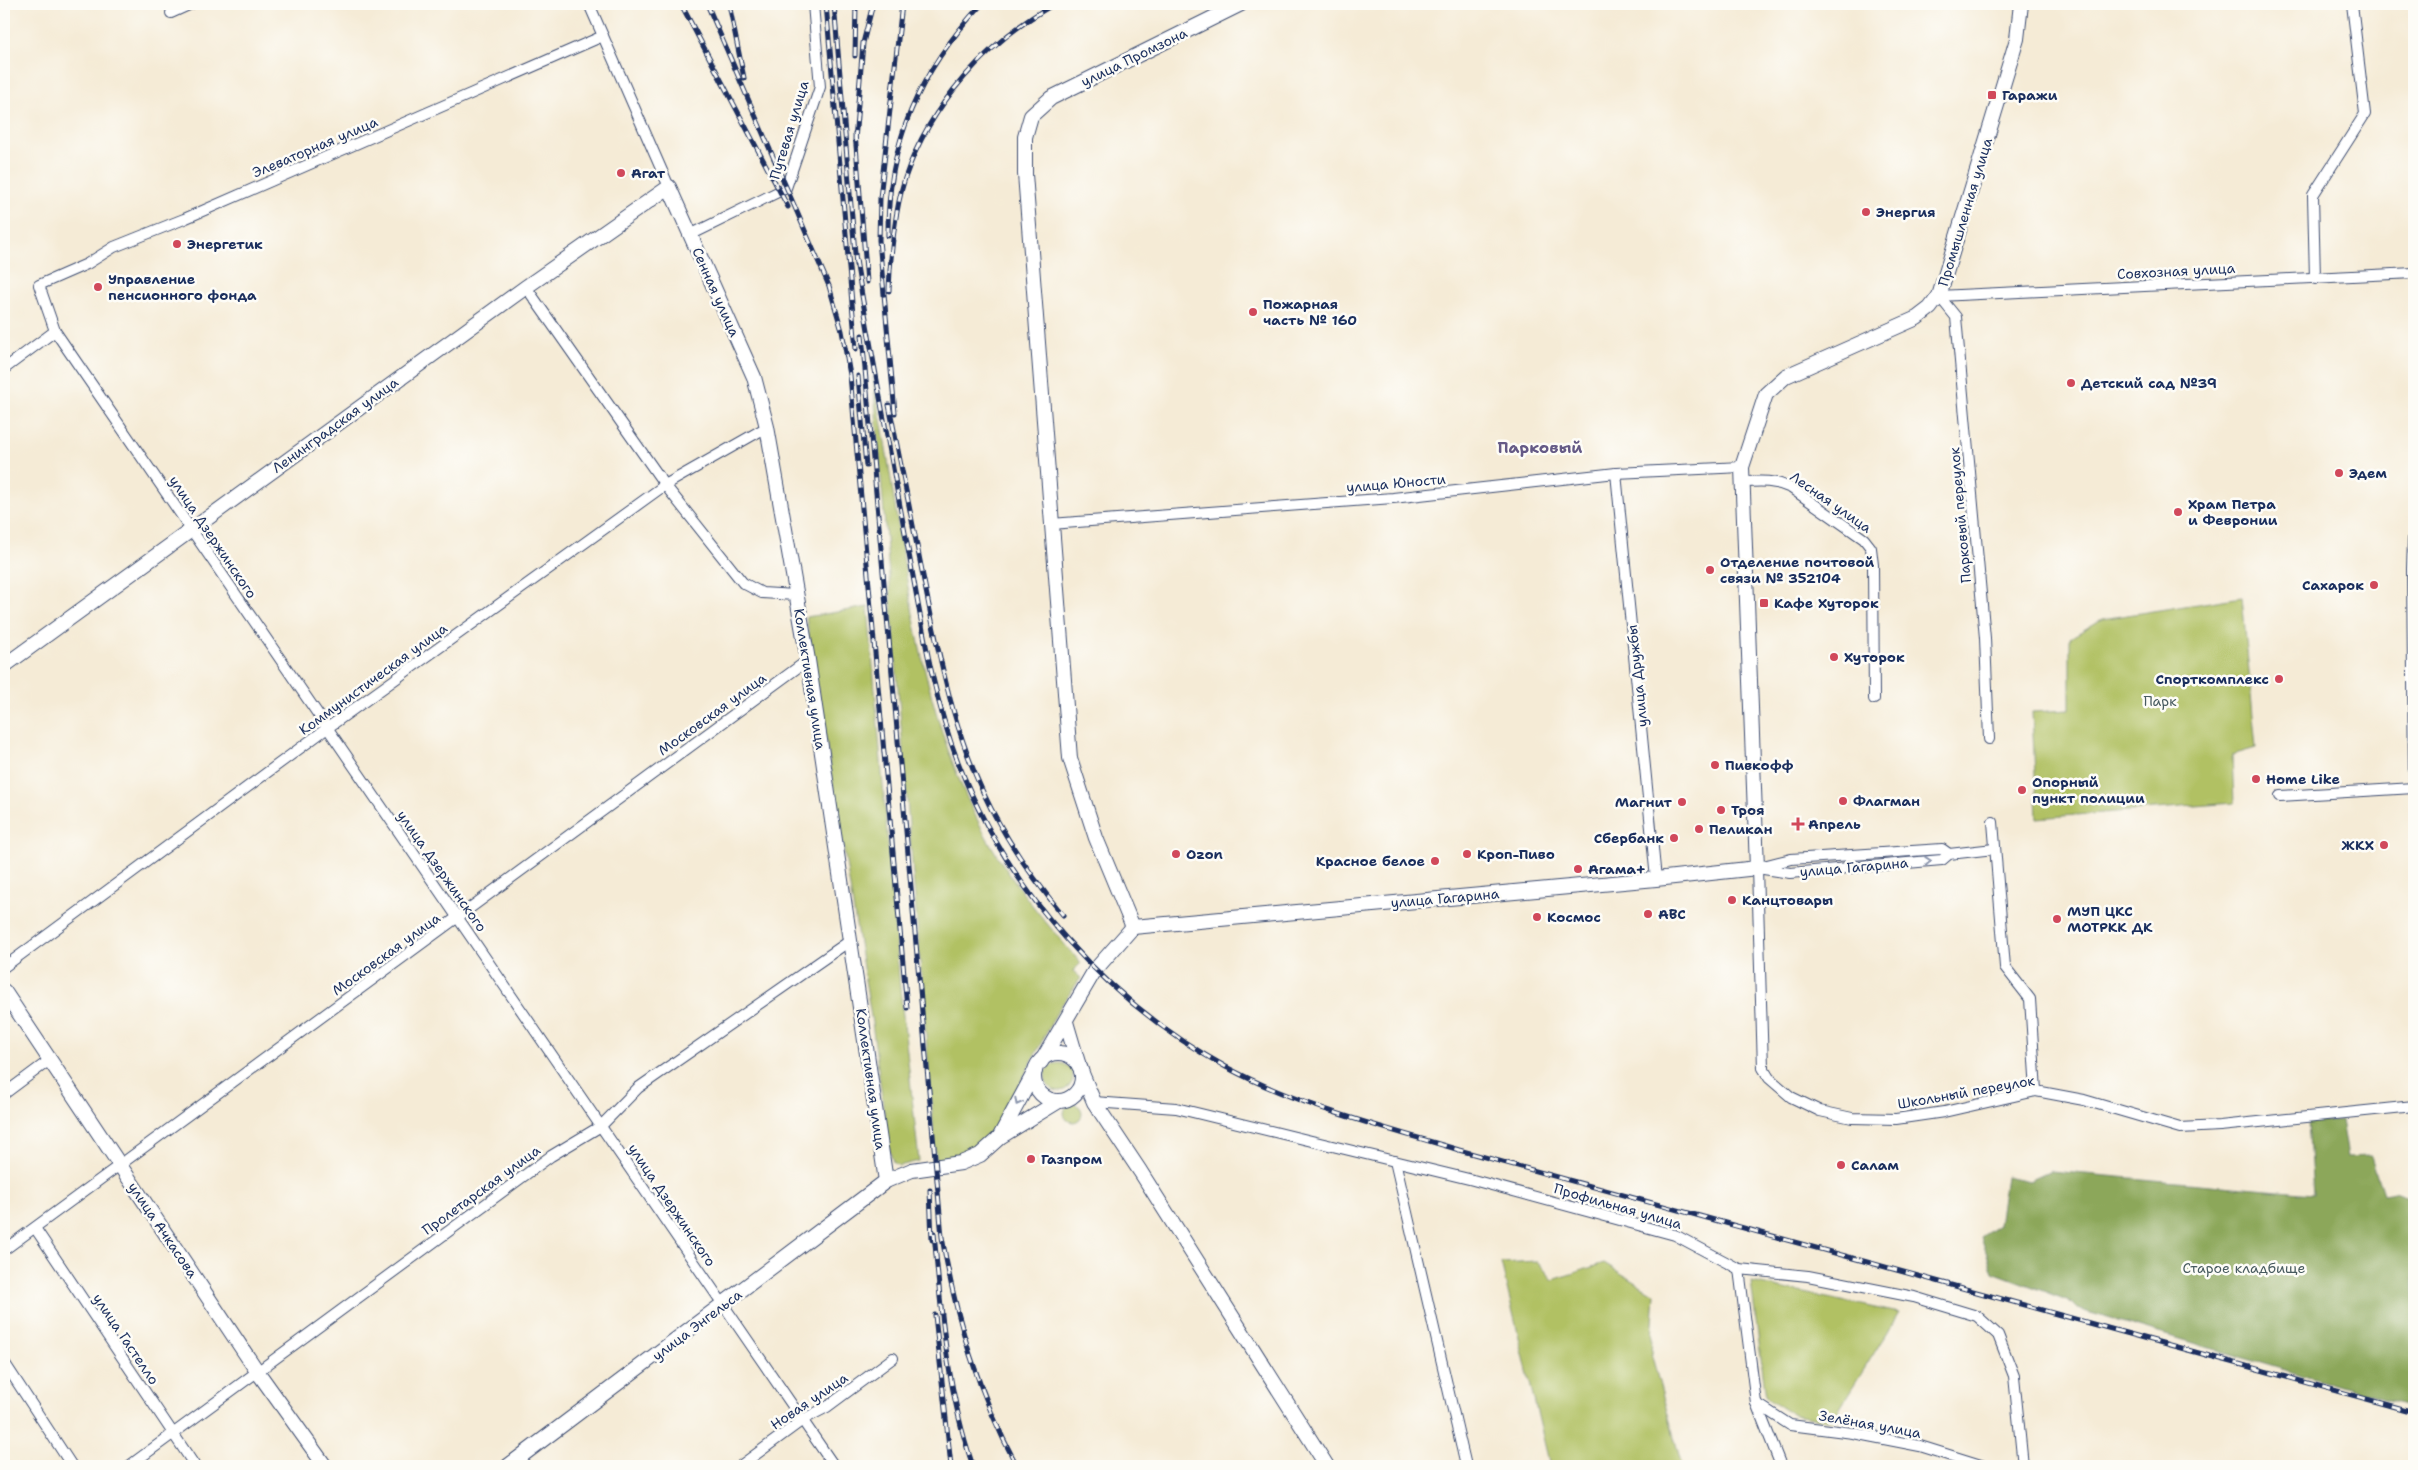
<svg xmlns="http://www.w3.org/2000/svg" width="2418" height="1470" font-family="'Shantell Sans',sans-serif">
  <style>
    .green { fill: #b1c164; stroke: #667861 }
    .forest { fill: #8ca75a; stroke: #546b5c }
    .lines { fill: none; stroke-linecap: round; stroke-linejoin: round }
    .street-casing { stroke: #3c4b70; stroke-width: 12 }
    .secondary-casing { stroke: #3c4b70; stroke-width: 16 }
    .street { stroke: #fff; stroke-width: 10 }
    .secondary { stroke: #fff; stroke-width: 14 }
    .rail-casing { stroke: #1b2f5e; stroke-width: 5 }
    .rail { stroke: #fdfcf7; stroke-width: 3; stroke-dasharray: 9; stroke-linecap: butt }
    .oneway { stroke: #8d97ae }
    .poi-dot { fill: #d1495b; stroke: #fdfcf7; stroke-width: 2 }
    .labels { text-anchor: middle; stroke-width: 5; stroke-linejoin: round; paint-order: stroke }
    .street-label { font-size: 14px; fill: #1b2f5e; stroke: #fdfcf7 }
    .poi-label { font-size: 14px; font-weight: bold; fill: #1b2f5e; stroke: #fdfcf7; text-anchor: start }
    .park-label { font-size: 14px; fill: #485b60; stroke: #fdfcf7 }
    .quarter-label { font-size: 16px; font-weight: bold; fill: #655a86; stroke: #fdfcf7 }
  </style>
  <rect width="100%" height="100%" fill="#fdfcf7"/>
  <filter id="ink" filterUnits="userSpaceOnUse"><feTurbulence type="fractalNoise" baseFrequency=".02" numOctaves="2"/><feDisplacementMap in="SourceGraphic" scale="10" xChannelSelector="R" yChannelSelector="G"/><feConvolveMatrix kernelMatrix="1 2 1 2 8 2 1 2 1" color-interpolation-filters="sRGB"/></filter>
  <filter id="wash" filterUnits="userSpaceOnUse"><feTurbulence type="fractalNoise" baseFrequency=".0096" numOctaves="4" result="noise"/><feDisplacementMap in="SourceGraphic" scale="20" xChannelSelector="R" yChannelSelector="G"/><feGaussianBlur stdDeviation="1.12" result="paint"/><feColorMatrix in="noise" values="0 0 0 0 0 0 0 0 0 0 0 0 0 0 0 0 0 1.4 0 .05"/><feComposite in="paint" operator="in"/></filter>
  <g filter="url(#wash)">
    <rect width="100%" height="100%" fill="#f5ebd6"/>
    <g class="green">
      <path d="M873,377C903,523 909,681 976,817C1002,871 1041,918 1081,963L1073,971L1081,978L1058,1010L1010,1104L988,1136L959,1157L936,1160Z"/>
      <path d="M2242,597L2256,748L2232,755L2234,803L2037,818L2032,712L2070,710V638L2102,619Z"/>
      <path d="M868,607L900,988L919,1161L899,1166L893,1162L889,1149L872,1023L806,617Z"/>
      <circle cx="1059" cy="1077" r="14"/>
      <circle cx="1073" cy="1113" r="9"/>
      <path d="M1537,1261L1553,1280L1604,1263L1655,1294L1651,1353L1682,1466H1550L1501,1263Z"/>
      <path d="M1751,1282L1899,1313L1832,1421L1794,1415L1766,1397Z"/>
    </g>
    <path class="forest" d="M2341,1121L2347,1157L2371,1156L2383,1194L2395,1192L2414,1199V1408L2077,1309L2068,1300L1993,1272L1981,1237L1999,1225L2006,1176L2029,1181L2051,1171L2313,1194L2308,1122Z"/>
  </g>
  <g filter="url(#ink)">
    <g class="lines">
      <g class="street-casing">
        <g id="street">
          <path d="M589,4L669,187"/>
          <path d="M171,13L191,4"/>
          <path d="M603,36L184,219L114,247L87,264L39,285L55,331L834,1466"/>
          <path d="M690,235L786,188L820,87L813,4"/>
          <path d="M2315,279L2313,195L2365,114L2352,4"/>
          <path d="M526,287L665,485L743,583L762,593L795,595"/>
          <path d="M1939,296L2414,273"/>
          <path d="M1939,296L1956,317L1985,638L1989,739"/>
          <path d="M4,369L55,331"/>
          <path d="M1616,473L1656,879"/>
          <path d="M1743,482C1761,481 1774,480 1791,488L1864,539L1871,548L1873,565L1874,699"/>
          <path d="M2414,508L2412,569L2414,783"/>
          <path d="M1051,524L1393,498L1616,473L1742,467"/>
          <path d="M2280,796L2414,788"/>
          <path d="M1993,822L2005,967L2030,999L2036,1091"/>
          <path d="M1763,866L1791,859L1942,849L1949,854"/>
          <path d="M1757,868L1763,1068L1769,1078L1791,1097L1820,1111L1852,1118L1896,1119L1944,1112L2036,1091L2084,1100L2180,1128L2220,1126L2414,1106"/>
          <path d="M1757,868L1790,873L1942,860L1949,854L1994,849"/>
          <path d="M4,967L326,729L665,485L767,427"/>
          <path d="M4,1094L51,1059"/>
          <path d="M1094,1102L1176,1108L1291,1136L1473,1180L1675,1235L1739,1269L1808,1276L1914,1297L1977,1316L1998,1335L2014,1376L2023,1466"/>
          <path d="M1395,1161L1466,1466"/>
          <path d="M35,1228L195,1466"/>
          <path d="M4,1250L808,660"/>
          <path d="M1739,1269L1756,1403L1781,1466"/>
          <path d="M4,1362L72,1466"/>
          <path d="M1756,1403L1790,1425L1853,1433L1920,1446L1984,1466"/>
          <path d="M129,1466L551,1156L601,1126L638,1088L851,940"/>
          <path d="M740,1466L804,1419L827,1407L893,1358"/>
        </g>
      </g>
      <g class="secondary-casing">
        <g id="secondary">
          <path d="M4,666L526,287L669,187L754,377L767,427L808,660L886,1181"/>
          <path d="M1133,927L1656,879L1757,868L1742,467L1766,394L1786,376L1917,318L1930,308L1939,296L2017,39L2021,4"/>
          <path d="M1133,927L1096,838L1070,758L1025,174V137L1031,116L1051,98L1241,4"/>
          <path d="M4,991L257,1371L325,1466"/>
          <path d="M1066,1022L1079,1066"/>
          <circle cx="1058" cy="1077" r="24"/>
          <path d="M1041,1062L1095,970L1133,927"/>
          <path d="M1081,1071L1094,1102L1140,1171L1327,1466"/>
          <path d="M1000,1136L1035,1071"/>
          <path d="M508,1466L886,1181L912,1170L961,1163L980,1155L1000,1137L1059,1101"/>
        </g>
      </g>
      <use href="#street" class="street"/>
      <use href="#secondary" class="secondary"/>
      <g class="rail-casing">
        <g id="rail">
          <path d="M681,4L788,207"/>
          <path d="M707,4L829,286L842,331L850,375L907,1008"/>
          <path d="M729,4L744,78"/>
          <path d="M826,4L856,349"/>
          <path d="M834,4L856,265"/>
          <path d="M855,56L856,4"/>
          <path d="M855,133L867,282"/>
          <path d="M855,140L863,43L873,4"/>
          <path d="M888,236C887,143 919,71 982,4"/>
          <path d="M856,260C871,351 888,442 905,533C920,610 930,689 958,762C1007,890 1106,1001 1226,1067C1299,1106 1379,1126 1459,1150L2414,1412"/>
          <path d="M889,291C890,258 895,209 905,178C930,104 987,42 1054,4"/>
          <path d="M862,335L942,1237C956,1319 978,1393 1017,1466"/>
          <path d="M858,376L866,466"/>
          <path d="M889,405C900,462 912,519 923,576C940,661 956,749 1000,825C1018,857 1040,887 1063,915"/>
          <path d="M895,413L879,240L880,198L902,4"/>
          <path d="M930,1190L932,1240"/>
          <path d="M934,1233C941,1311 947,1391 973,1466"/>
          <path d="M935,1315L951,1466"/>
        </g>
      </g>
      <use href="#rail" class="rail"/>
    </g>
    <defs><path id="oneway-chevron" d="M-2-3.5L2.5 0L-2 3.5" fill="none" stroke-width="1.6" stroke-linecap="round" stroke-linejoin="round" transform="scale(1.25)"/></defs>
    <g class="oneway">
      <use href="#oneway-chevron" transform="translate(1928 861) rotate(-5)"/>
      <use href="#oneway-chevron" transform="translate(1018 1102) rotate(118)"/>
    </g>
  </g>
  <g class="poi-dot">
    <rect x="1987" y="90" width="10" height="10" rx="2.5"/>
    <circle cx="621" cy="173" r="5"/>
    <circle cx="1866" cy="212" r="5"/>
    <circle cx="177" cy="244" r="5"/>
    <circle cx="98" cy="287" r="5"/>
    <circle cx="1253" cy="312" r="5"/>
    <circle cx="2071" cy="383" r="5"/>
    <circle cx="2339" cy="473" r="5"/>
    <circle cx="2178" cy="512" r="5"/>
    <circle cx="1710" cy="570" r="5"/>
    <circle cx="2374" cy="585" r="5"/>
    <rect x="1759" y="598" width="10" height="10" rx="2.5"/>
    <circle cx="1834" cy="657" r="5"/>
    <circle cx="2279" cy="679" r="5"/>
    <circle cx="1715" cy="765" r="5"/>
    <circle cx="2256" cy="779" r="5"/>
    <circle cx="2022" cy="790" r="5"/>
    <circle cx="1843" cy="801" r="5"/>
    <circle cx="1682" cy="802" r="5"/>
    <circle cx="1721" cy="810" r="5"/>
    <path d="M1795.5 816.5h5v5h5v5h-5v5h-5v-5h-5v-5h5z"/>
    <circle cx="1699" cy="829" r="5"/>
    <circle cx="1674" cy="838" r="5"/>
    <circle cx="2384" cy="845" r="5"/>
    <circle cx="1176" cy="854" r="5"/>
    <circle cx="1467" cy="854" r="5"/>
    <circle cx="1435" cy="861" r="5"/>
    <circle cx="1578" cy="869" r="5"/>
    <circle cx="1732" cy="900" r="5"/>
    <circle cx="1648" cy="914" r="5"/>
    <circle cx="1537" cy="917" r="5"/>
    <circle cx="2057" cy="919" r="5"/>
    <circle cx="1031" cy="1159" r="5"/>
    <circle cx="1841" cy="1165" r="5"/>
  </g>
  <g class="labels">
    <g class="street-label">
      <text transform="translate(1134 57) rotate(-26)" y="5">улица Промзона</text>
      <text transform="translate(789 130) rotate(-73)" y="5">Путевая улица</text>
      <text transform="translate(315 147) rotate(-23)" y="5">Элеваторная улица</text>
      <text transform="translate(1965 212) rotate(-73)" y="5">Промышленная улица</text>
      <text transform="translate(2176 271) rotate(-3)" y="5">Совхозная улица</text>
      <text transform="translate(716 292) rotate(66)" y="5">Сенная улица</text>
      <text transform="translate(335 425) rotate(-36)" y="5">Ленинградская улица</text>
      <text transform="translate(1396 483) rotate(-5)" y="5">улица Юности</text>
      <text transform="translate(1831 502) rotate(35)" y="5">Лесная улица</text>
      <text transform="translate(1960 515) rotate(-95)" y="5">Парковый переулок</text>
      <text transform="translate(213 537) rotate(56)" y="5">улица Дзержинского</text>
      <text transform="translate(1637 676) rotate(-96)" y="5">улица Дружбы</text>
      <text transform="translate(373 679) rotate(-36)" y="5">Коммунистическая улица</text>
      <text transform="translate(810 679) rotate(81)" y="5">Коллективная улица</text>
      <text transform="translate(712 714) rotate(-36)" y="5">Московская улица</text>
      <text transform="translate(1854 867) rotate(-5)" y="5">улица Гагарина</text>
      <text transform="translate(442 871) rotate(55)" y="5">улица Дзержинского</text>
      <text transform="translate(1445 898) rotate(-5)" y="5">улица Гагарина</text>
      <text transform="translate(386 954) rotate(-36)" y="5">Московская улица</text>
      <text transform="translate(871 1079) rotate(82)" y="5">Коллективная улица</text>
      <text transform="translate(1966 1092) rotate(-10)" y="5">Школьный переулок</text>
      <text transform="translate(481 1190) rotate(-36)" y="5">Пролетарская улица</text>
      <text transform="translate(672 1205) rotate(56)" y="5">улица Дзержинского</text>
      <text transform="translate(1618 1206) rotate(16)" y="5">Профильная улица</text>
      <text transform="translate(163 1230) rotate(56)" y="5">улица Ачкасова</text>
      <text transform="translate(697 1325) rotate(-37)" y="5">улица Энгельса</text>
      <text transform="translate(126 1339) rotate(56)" y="5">улица Гастелло</text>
      <text transform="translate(809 1401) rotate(-34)" y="5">Новая улица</text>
      <text transform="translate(1870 1424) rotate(10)" y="5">Зелёная улица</text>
    </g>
    <g class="poi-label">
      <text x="2002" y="100">Гаражи</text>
      <text x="631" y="178">Агат</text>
      <text x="1876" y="217">Энергия</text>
      <text x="187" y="249">Энергетик</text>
      <text x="108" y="284">Управление<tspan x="108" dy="16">пенсионного фонда</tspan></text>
      <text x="1263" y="309">Пожарная<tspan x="1263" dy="16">часть № 160</tspan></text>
      <text x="2081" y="388">Детский сад №39</text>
      <text x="2349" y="478">Эдем</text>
      <text x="2188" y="509">Храм Петра<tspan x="2188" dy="16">и Февронии</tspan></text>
      <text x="1720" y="567">Отделение почтовой<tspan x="1720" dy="16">связи № 352104</tspan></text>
      <text x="2364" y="590" text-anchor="end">Сахарок</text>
      <text x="1774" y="608">Кафе Хуторок</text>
      <text x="1844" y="662">Хуторок</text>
      <text x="2269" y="684" text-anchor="end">Спорткомплекс</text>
      <text x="1725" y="770">Пивкофф</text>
      <text x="2266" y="784">Home Like</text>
      <text x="2032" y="787">Опорный<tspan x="2032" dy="16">пункт полиции</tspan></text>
      <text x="1853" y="806">Флагман</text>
      <text x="1672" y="807" text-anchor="end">Магнит</text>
      <text x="1731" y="815">Троя</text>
      <text x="1808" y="829">Апрель</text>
      <text x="1709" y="834">Пеликан</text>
      <text x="1664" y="843" text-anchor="end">Сбербанк</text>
      <text x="2374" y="850" text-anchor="end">ЖКХ</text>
      <text x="1186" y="859">Ozon</text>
      <text x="1477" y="859">Кроп-Пиво</text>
      <text x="1425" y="866" text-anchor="end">Красное белое</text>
      <text x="1588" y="874">Агама+</text>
      <text x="1742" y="905">Канцтовары</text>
      <text x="2067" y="916">МУП ЦКС<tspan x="2067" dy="16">МОТРКК ДК</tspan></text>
      <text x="1658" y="919">ABC</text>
      <text x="1547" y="922">Космос</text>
      <text x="1041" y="1164">Газпром</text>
      <text x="1851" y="1170">Салам</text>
    </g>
    <g class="park-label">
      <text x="2160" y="706">Парк</text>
      <text x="2244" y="1273">Старое кладбище</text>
    </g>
    <g class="quarter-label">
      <text x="1540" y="453">Парковый</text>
    </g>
  </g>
  <rect width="2418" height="1470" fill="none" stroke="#fdfcf7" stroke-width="20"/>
</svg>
